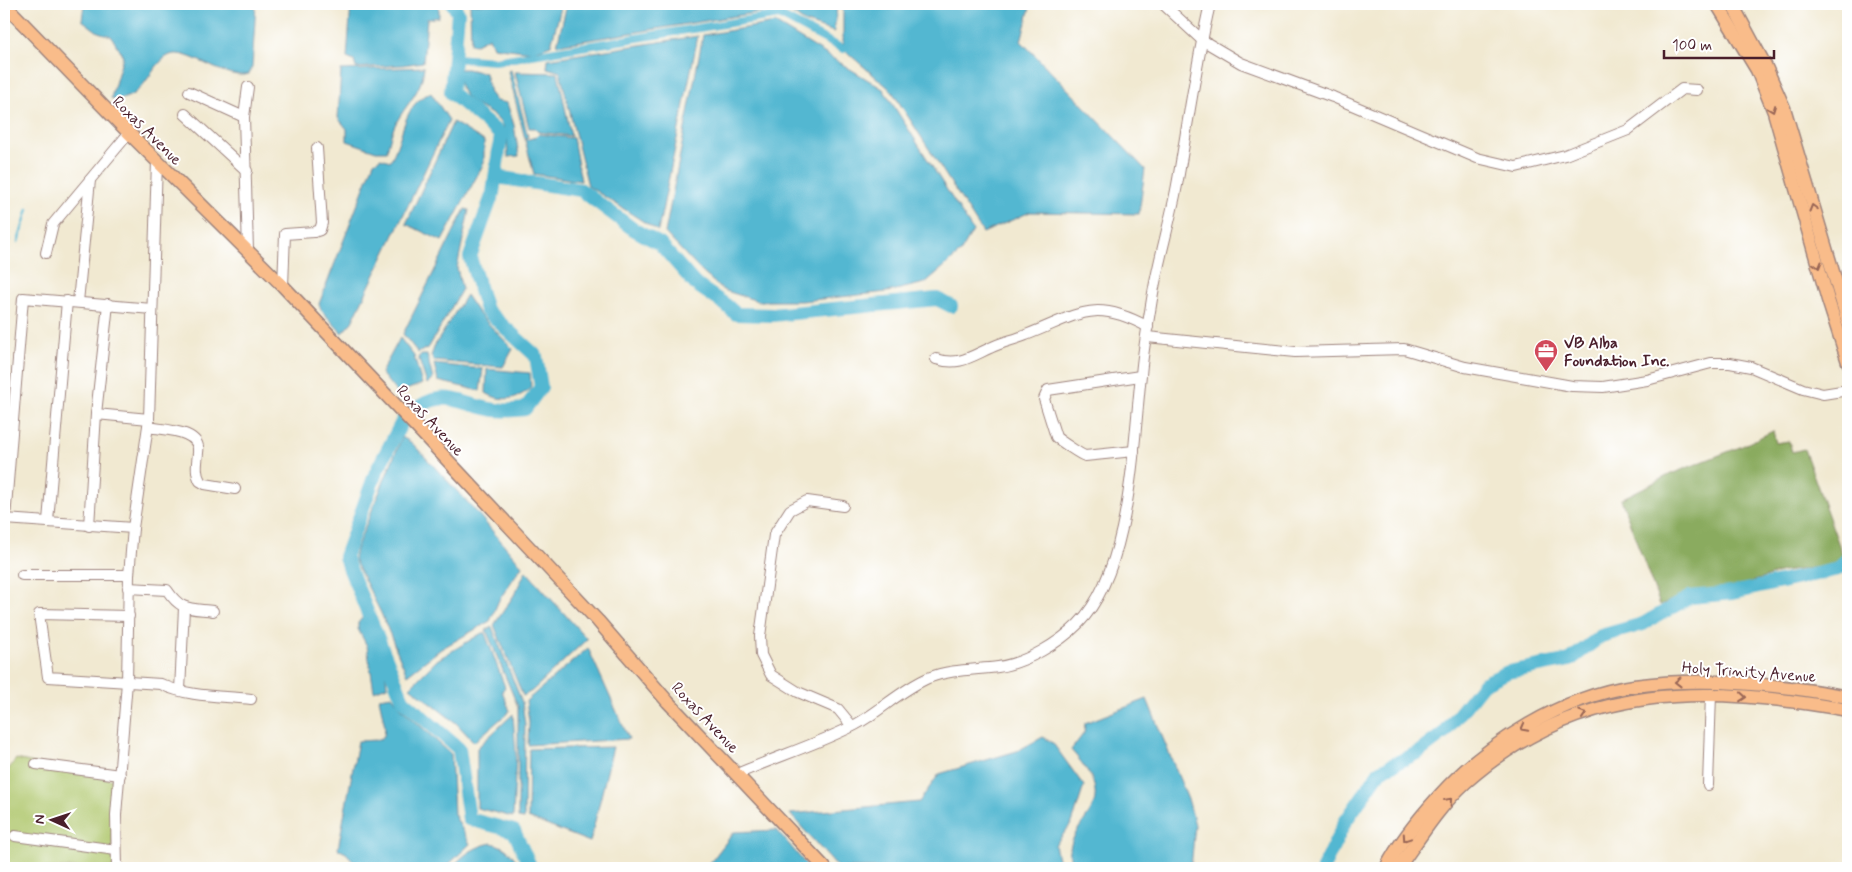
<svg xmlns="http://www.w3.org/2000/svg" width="1852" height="872" font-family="Mynerve,sans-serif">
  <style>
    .green { fill: #aec66b; stroke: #7c724b }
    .forest { fill: #8aab5f; stroke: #6a6545 }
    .water { fill: #53b7d1; stroke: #4e6b7e }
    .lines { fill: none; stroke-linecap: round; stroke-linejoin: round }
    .stream { stroke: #53b7d1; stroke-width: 2.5 }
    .canal { stroke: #53b7d1; stroke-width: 8 }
    .river { stroke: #53b7d1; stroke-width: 14 }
    .minor-casing { stroke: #9e847e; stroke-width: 12 }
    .major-casing { stroke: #9e847e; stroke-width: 15 }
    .minor { stroke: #fff; stroke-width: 10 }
    .major { stroke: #f9bc8a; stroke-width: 12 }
    .oneway { stroke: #996656 }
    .labels { text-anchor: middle; stroke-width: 4; stroke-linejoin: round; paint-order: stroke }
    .street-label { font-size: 16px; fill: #4a1f2b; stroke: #fff }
    .poi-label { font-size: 16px; font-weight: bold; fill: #4a1f2b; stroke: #fff; text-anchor: start }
  </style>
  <rect width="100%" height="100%" fill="#fff"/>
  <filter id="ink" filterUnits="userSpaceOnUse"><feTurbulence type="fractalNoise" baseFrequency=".02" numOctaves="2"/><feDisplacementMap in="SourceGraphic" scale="10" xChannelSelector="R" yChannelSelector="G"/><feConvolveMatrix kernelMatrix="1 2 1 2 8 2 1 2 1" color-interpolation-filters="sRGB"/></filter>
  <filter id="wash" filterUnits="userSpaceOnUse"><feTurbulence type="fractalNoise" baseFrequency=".0096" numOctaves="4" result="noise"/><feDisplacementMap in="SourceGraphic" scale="20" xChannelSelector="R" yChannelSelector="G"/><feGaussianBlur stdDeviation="1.12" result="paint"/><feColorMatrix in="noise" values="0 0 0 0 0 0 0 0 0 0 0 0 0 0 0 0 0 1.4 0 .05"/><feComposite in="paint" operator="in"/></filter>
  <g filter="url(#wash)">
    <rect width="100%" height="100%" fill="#f1e9d1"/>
    <path class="green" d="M16,759L115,780L111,807L114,868H4V775Z"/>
    <path class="forest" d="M1773,431L1776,443L1789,441L1792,452L1804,449L1843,556L1830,566L1782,572L1723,591L1690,593L1660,605L1621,499L1671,474L1740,447Z"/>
    <g class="water">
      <path d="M84,4H256L252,68L249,74C227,81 193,52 174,54C158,56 149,82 136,92C130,97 122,99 115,100L111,98L123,56L111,36L98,32L82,20Z"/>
      <path d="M351,4H439V17L427,19L423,62L403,65L356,68L354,61L347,58Z"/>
      <path d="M470,4H562L551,45L532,52L493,47L489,37L476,44H471Z"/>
      <path d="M567,4H836L837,7L834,32L804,22L785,8L557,45Z"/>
      <path d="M843,4H1031L1021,41L1145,169L1139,214L1030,212L983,233L891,90L843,49Z"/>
      <path d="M775,23L883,89L973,231L960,253L925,283L887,292L802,301H758L723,290L702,272L665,233L703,35Z"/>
      <path d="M698,36L658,231L588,186L560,72L547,68L548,59Z"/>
      <path d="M424,67C422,93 406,103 395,125C391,133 389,143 387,151H376L347,141V129L338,118L341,70Z"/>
      <path d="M457,69H467L485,73L490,93L496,101L507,103L514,125L519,156L508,157C507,148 508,137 504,130C494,102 459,114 457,69Z"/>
      <path d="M511,70L528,137L525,139L508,71Z"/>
      <path d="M515,72L558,73L571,136L538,132L535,128H529Z"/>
      <path d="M431,93L449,120L352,322L342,333L321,310L319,304L374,162L381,158L390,161C404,139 402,103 431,93Z"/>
      <path d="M453,122L484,141V163L442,241L406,224Z"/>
      <path d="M539,134L573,138L581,181L534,174L525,140L536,137Z"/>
      <path d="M465,209L469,210L457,268L462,289L429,347L418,353L403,334Z"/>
      <path d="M466,295L479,314L513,349L503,367L434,361L431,356L435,345Z"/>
      <path d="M400,338L414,356L422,384L397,393L381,373Z"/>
      <path d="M422,355H427L433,379L427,384L418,357Z"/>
      <path d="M434,364L483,369L480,391L438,381Z"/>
      <path d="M487,369L530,373L531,388C518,399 502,403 486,393Z"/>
      <path d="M402,437L412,443L473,508L522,566L499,600L490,621L441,649L407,675L381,613L354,559L356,549Z"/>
      <path d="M526,571L587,639L532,691L523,696L494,625L514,595Z"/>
      <path d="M363,617L385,669L387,686L374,691L367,646L358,629V623Z"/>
      <path d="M492,627L522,702L525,724L524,819L518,818V707L486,630Z"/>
      <path d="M482,633H485L505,687L502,691L510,711L474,742L456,723L410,687L437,660Z"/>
      <path d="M588,648L629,739L528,745L529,723L526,701Z"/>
      <path d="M392,696L401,708L451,754L454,814L470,844L445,868H360L346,853L338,849L358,741L378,740L384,736L385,727L379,698Z"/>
      <path d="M1147,699L1189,802L1195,825L1191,868H1072C1071,862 1069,855 1070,849C1072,837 1079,828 1086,818C1106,792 1090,772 1071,750L1084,733L1085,723Z"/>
      <path d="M513,714L516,755L513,817L477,808V748Z"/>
      <path d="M1043,737L1052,742L1084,786L1072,823L1055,845L1060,868H838L790,814L919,802L939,774L1017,751Z"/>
      <path d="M613,747L590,842L528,818L529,749Z"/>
      <path d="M777,830L809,868H706L734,832Z"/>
      <path d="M492,843C506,847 512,853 519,865L518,868H451C463,855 475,846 492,843Z"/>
    </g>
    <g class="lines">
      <g class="stream">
        <path d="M18,242L28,209"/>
        <path d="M4,243L5,239L9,240"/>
      </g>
      <path class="canal" d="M454,58L495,61L779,15L843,49"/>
      <g class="river">
        <path d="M496,177L581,190L633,229L660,244L695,284L726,305L736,314L772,315L937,299L951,306"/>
        <path d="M410,414C440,387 456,402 490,409C500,412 514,410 525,409L541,387L536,356L486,310L470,257L493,193L501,135L451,93L458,13L453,4"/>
        <path d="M403,420L376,472L345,557L403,700L459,749L469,819L514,831L531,868"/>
        <path d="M1323,868L1345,822L1380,771L1419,752L1444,733L1483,684L1508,672L1570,660L1601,636L1643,624L1690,597L1732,593L1838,569L1848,558"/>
      </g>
    </g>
  </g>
  <g filter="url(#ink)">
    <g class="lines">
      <g class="minor-casing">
        <g id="minor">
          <path d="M1163,4L1202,40L1241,63L1333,97L1477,158L1516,167L1565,155L1628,130L1682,89L1697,90"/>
          <path d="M189,92L244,117"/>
          <path d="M185,114L247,171"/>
          <path d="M248,251L244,117L248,87"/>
          <path d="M46,253L53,224L129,133"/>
          <path d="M283,286L285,234L314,232L320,230L322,223L317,148"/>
          <path d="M78,302L90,180"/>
          <path d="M1147,337L1295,352L1404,349L1465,367L1572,386L1603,387L1647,380L1711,363H1730L1751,367L1803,389L1823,394L1848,390"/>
          <path d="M936,359C959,366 970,357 990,348C1002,342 1014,340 1026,335C1078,315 1093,297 1148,327"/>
          <path d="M96,414L149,419"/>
          <path d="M148,427C164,430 202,430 198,453C197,463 195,472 200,481L205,484L235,489"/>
          <path d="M1134,451L1085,456C1081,455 1059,440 1056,437L1044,399L1048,390L1140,376"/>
          <path d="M843,506L807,501L790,510L774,535L760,636L761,655L771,675L798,692L838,709L852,726"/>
          <path d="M48,521L67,301"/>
          <path d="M89,526L96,414L108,304"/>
          <path d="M133,528L5,519L23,298L152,309"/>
          <path d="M22,575H129"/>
          <path d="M128,588L167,590C181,611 189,608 213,611"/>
          <path d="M129,616L39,614L48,677L161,684C186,697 223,696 251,699"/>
          <path d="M180,690L184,608"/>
          <path d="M36,764L120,775"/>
          <path d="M737,774C776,757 818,744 855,725C881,711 899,691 928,678C951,669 974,670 998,667C1026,663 1059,643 1078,624C1131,571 1133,445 1141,375C1143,350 1148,324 1152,299C1158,261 1170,223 1177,185C1188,124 1196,63 1210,4"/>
          <path d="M1708,785L1711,694"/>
          <path d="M15,836L116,850"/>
          <path d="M117,868L116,815L127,682L129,575L133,528L149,419L157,161"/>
        </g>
      </g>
      <g class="major-casing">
        <g id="major">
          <path d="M4,4L129,133L283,286L424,435L598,621L668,702L825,868"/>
          <path d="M1717,4L1757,70L1774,112L1828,300L1848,362"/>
          <path d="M1732,4L1765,65L1784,108L1848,322"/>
          <path d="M1386,868C1399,842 1420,817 1440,795C1487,743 1564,696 1634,686C1705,676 1779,684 1848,697"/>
          <path d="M1398,868C1419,839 1439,806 1466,782C1580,681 1707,685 1848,710"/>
        </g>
      </g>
      <use href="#minor" class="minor"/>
      <use href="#major" class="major"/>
    </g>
    <defs><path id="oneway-chevron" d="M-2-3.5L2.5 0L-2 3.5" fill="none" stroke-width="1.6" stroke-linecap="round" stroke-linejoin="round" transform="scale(1.25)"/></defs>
    <g class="oneway">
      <use href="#oneway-chevron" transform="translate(1772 109) rotate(69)"/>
      <use href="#oneway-chevron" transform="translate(1813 208) rotate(-106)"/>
      <use href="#oneway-chevron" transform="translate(1818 265) rotate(75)"/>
      <use href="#oneway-chevron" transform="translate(1678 682) rotate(179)"/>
      <use href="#oneway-chevron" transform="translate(1743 697) rotate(5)"/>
      <use href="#oneway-chevron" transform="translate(1583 714) rotate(-18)"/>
      <use href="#oneway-chevron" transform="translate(1524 728) rotate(152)"/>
      <use href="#oneway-chevron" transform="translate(1449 801) rotate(-49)"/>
      <use href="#oneway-chevron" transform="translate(1406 838) rotate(124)"/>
    </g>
  </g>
  <defs>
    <g id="office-pin" transform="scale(1.25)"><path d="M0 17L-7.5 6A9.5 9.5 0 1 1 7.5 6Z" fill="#d1495b" stroke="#fff"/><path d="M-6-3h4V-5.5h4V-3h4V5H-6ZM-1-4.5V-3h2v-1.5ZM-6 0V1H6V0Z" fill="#fff"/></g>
  </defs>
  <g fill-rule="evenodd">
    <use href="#office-pin" x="1546" y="351"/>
  </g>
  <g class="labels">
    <g class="street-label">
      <text transform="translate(148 130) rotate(45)" y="6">Roxas Avenue</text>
      <text transform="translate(431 420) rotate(47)" y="6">Roxas Avenue</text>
      <text transform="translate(1749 671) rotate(4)" y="6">Holy Trinity Avenue</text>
      <text transform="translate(706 717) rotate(47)" y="6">Roxas Avenue</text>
    </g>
    <g class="poi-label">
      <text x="1564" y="348">VB Alba<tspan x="1564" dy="18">Foundation Inc.</tspan></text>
    </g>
  </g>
  <rect width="1852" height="872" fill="none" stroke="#fff" stroke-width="20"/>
  <g transform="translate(52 820) rotate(273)" stroke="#ffffff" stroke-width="4" paint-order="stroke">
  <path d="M0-4L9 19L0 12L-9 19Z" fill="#4a1f2b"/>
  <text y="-8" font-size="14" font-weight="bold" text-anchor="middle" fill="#4a1f2b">N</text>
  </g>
  <path d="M1664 50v8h110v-8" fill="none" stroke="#4a1f2b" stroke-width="2.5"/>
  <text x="1672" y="50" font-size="15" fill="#4a1f2b" stroke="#ffffff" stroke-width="4" paint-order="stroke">100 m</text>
</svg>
